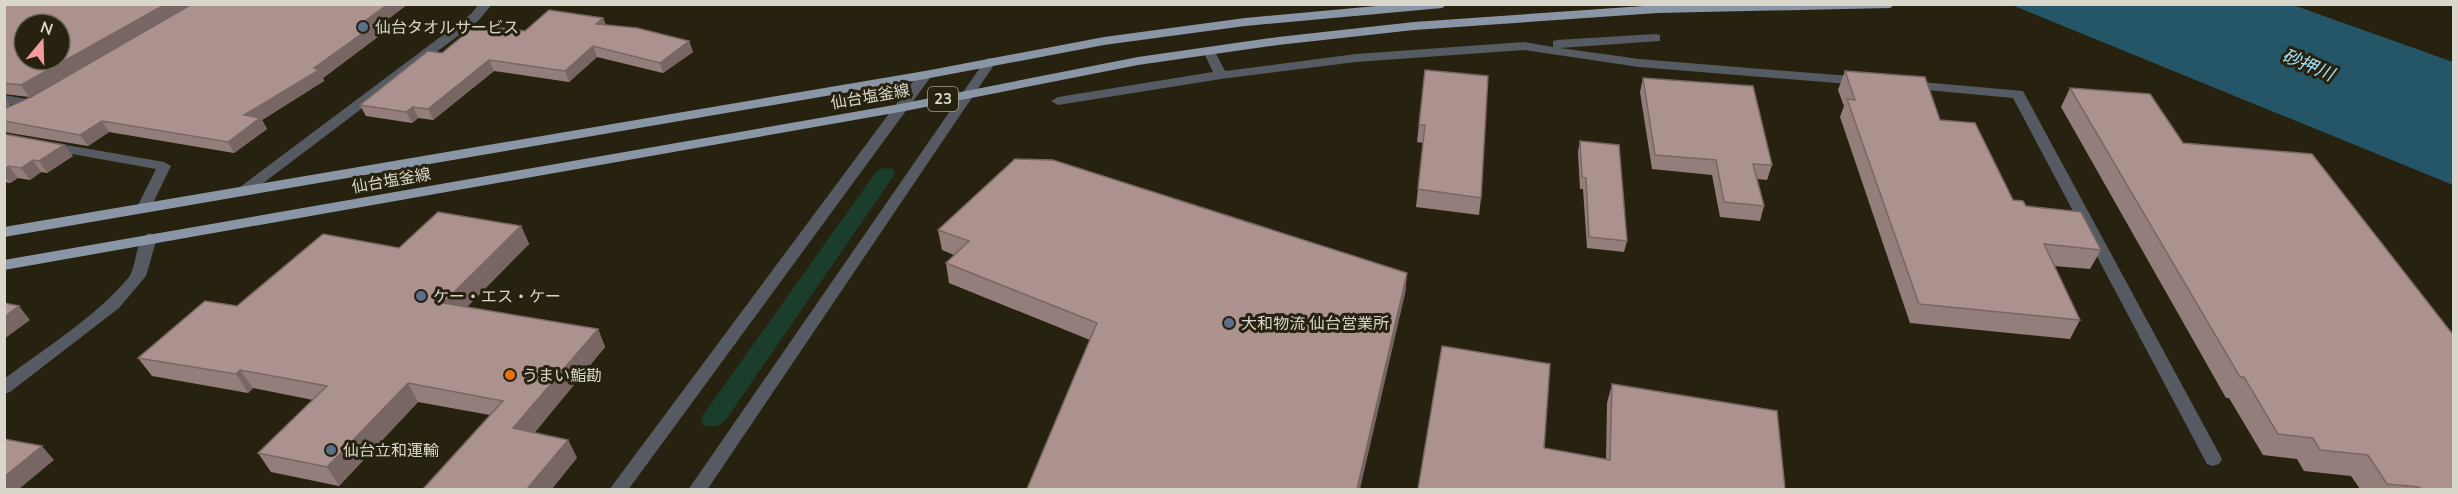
<svg xmlns="http://www.w3.org/2000/svg" width="2458" height="494" font-family="'Nunito Sans','Noto Sans JP',sans-serif">
  <style>
    .green { fill: #1a3e2b }
    .water { fill: #255667 }
    .lines { fill: none; stroke-linecap: round; stroke-linejoin: round }
    .minor { fill: #565b63; fill-rule: evenodd }
    .tertiary { fill: #565b63; fill-rule: evenodd }
    .primary { fill: #8a95a5; fill-rule: evenodd }
    .wall { fill: #947e7b; fill-rule: evenodd }
    .shaded-wall { fill: #786664 }
    .building { fill: #ac928f; stroke: #786664; stroke-width: 1.5; fill-rule: evenodd }
    .service-dot { fill: #5c6f8a; stroke: #27220f; stroke-width: 2 }
    .food-dot { fill: #e8710a; stroke: #27220f; stroke-width: 2 }
    .labels { text-anchor: middle; stroke-width: 6; stroke-linejoin: round; paint-order: stroke }
    .shield { fill: #27220f; stroke: #a4a193; stroke-width: 1.5 }
    .shield-label { font-size: 15px; font-weight: bold; fill: #d9d7cb }
    .poi-label { font-size: 16px; fill: #d9d7cb; stroke: #27220f; text-anchor: start }
    .street-label { font-size: 16px; fill: #d9d7cb; stroke: #27220f }
    .water-label { font-size: 18px; font-style: italic; fill: #a3e2fa; stroke: #27220f }
  </style>
  <rect width="100%" height="100%" fill="#27220f"/>
  <path class="green" d="M883,168L893,169L895,174L725,421L717,426H704L701,421L703,415L876,172Z"/>
  <path class="water" d="M2012,5H2293L2453,62V185Z"/>
  <g class="lines">
    <g class="minor">
      <path d="M479,4H492L479,20L250,193H240L238,190L240,187L471,14Z"/>
      <path d="M1656,34L1660,35V41L1560,48L1639,59L1862,77L1868,81L1862,85L1639,67L1524,50L1356,62L1221,79L1058,105L1051,101L1058,97L1213,72L1203,51L1209,47L1213,48L1225,71L1356,54L1524,42L1553,47V41L1557,40Z"/>
      <path d="M1910,81L2023,91L2222,459L2219,464L2213,466L2207,464L2013,98L1905,88L1904,85L1905,82Z"/>
      <path d="M4,95L38,101L40,104L33,108L4,103Z"/>
      <path d="M49,142L164,162L171,166L151,207L144,211L137,207L156,169L44,149L42,146L44,143Z"/>
      <path d="M150,233L157,238L146,276L119,308L10,392L4,394V379C45,348 97,316 129,277C137,266 135,237 150,233Z"/>
    </g>
    <g class="tertiary">
      <path d="M990,58L996,62L707,490H688L986,59Z"/>
      <path d="M925,71L931,75L930,78L628,490H609L920,72Z"/>
    </g>
    <g class="primary">
      <path d="M1398,4H1448L1442,8L1245,26L1104,45L925,79L4,237V227L925,71L1104,37L1245,18Z"/>
      <path d="M1896,4L1890,8L1658,13L1414,30L1278,45L1138,65L900,112L4,270V260L900,104L1138,57L1278,37L1414,22L1658,5Z"/>
    </g>
  </g>
  <g class="wall">
    <path d="M4,4H408L376,28L379,36L323,78L324,81L262,120L267,129L234,153L109,132L88,146L4,132V97L11,106L31,97L187,8L29,97L4,94ZM24,24H60V60H24Z"/>
    <path d="M603,18L606,25L689,41L693,52L663,73L597,57L569,82L494,71L433,120L418,118L412,123L366,116L360,105L442,53L525,31Z"/>
    <path d="M1425,70L1481,198L1479,215L1416,207L1423,143L1417,142Z"/>
    <path d="M1845,71L1940,120L2013,200L2026,206L2101,250L2090,269L2054,266L2080,320L2070,339L1910,323L1840,117L1844,106L1838,90Z"/>
    <path d="M1643,78L1772,165L1767,180L1757,179L1764,206L1760,221L1720,217L1712,175L1652,169L1640,92Z"/>
    <path d="M2070,88L2183,143L2454,489H2360L2351,476L2304,471L2297,459L2263,455L2229,398H2226L2061,107Z"/>
    <path d="M4,134L73,156L47,173L41,172L30,180L18,178L10,183L4,182Z"/>
    <path d="M1580,141L1627,241L1624,252L1587,248L1583,189H1580L1578,152Z"/>
    <path d="M521,226L529,244L467,307L598,329L605,347L534,433L568,440L577,458L490,415L418,402L339,486L271,472L258,453L313,400L253,388L248,393L152,376L138,358L237,306L399,248Z"/>
    <path d="M938,230L1407,273L1405,294L1090,340L949,283L946,263L954,255L942,250Z"/>
    <path d="M1612,384L1785,489H1418L1544,448L1606,459L1607,403Z"/>
  </g>
  <g class="shaded-wall">
    <path d="M166,4H193L29,97L21,85Z"/>
    <path d="M388,4H408L376,28L379,36L323,78L324,81L262,120L267,129L234,153L228,142L244,115L314,68L362,23Z"/>
    <path d="M603,18L607,28L596,24Z"/>
    <path d="M689,41L693,52L663,73L660,63Z"/>
    <path d="M593,46L597,57L569,82L565,71Z"/>
    <path d="M489,60L494,71L433,120L428,109Z"/>
    <path d="M4,97L11,106L4,111Z"/>
    <path d="M413,107L418,118L412,123L406,112Z"/>
    <path d="M102,121L109,132L88,146L80,135Z"/>
    <path d="M64,145L73,156L47,173L39,161Z"/>
    <path d="M33,160L41,172L30,180L21,168Z"/>
    <path d="M9,166L18,178L10,183L4,176V169Z"/>
    <path d="M521,226L529,244L453,321L443,303Z"/>
    <path d="M1407,273L1405,294L1360,489H1357Z"/>
    <path d="M19,306L30,320L4,339V317Z"/>
    <path d="M598,329L605,347L523,447L513,428Z"/>
    <path d="M240,370L253,388L248,393L236,374Z"/>
    <path d="M408,383L418,402L339,486L327,467Z"/>
    <path d="M568,440L577,458L552,489H527Z"/>
    <path d="M42,446L54,460L19,489H4V477Z"/>
  </g>
  <g class="building">
    <path d="M4,4H166L21,85L4,83ZM24,24H60V60H24Z"/>
    <path d="M192,4H388L362,23L374,25L314,68L319,70L244,115L260,118L228,142L102,121L80,135L4,121V109L31,97Z"/>
    <path d="M549,10L603,18L596,24L637,28L689,41L660,63L593,46L565,71L489,60L428,109L413,107L406,112L360,105L428,51L442,53L476,25L525,31Z"/>
    <path d="M1425,70L1488,76L1481,198L1418,189L1425,125H1419Z"/>
    <path d="M1845,71L1925,77L1940,120L1975,123L2013,200L2023,201L2026,206L2081,212L2101,250L2044,244L2080,320L1919,304L1847,99L1855,100Z"/>
    <path d="M1643,78L1753,86L1772,165L1753,164L1764,206L1724,202L1716,160L1655,155Z"/>
    <path d="M2070,88L2150,94L2183,143L2312,154L2454,336V489H2421L2419,487L2387,484L2368,455L2320,450L2313,438L2278,434L2244,377H2240Z"/>
    <path d="M4,134L64,145L39,161L33,160L21,168L9,166L4,169Z"/>
    <path d="M1580,141L1619,145L1627,241L1589,237L1586,178L1582,177Z"/>
    <path d="M1015,159L1053,160L1407,273L1357,489H1027L1097,323L946,263L969,241L938,230Z"/>
    <path d="M438,212L521,226L443,303L598,329L513,428L568,440L527,489H423L503,401L408,383L327,467L258,453L327,386L240,370L236,374L138,358L205,301L237,306L323,234L399,248Z"/>
    <path d="M4,303L19,306L4,317Z"/>
    <path d="M1442,346L1550,364L1544,448L1610,460L1612,384L1777,411L1785,489H1418Z"/>
    <path d="M4,439L42,446L4,477Z"/>
  </g>
  <g class="service-dot">
    <circle cx="363" cy="27" r="6"/>
    <circle cx="421" cy="296" r="6"/>
    <circle cx="1229" cy="323" r="6"/>
    <circle cx="331" cy="450" r="6"/>
  </g>
  <circle class="food-dot" cx="510" cy="375" r="6"/>
  <g class="labels">
    <rect class="shield" x="928" y="87" width="30" height="24" rx="4.5"/>
    <g class="shield-label">
      <text x="943" y="104">23</text>
    </g>
    <g class="poi-label">
      <text x="375" y="33">仙台タオルサービス</text>
      <text x="433" y="302">ケー・エス・ケー</text>
      <text x="1241" y="329">大和物流 仙台営業所</text>
      <text x="522" y="381">うまい鮨勘</text>
      <text x="343" y="456">仙台立和運輸</text>
    </g>
    <g class="street-label">
      <text transform="translate(870 96) rotate(-10)" y="6">仙台塩釜線</text>
      <text transform="translate(391 180) rotate(-10)" y="6">仙台塩釜線</text>
    </g>
    <g class="water-label">
      <text transform="translate(2308 65) rotate(23)" y="6">砂押川</text>
    </g>
  </g>
  <rect width="2458" height="494" fill="none" stroke="#d9d7cb" stroke-width="12"/>
  <g transform="translate(42 42) rotate(19)"><circle r="28" fill="#27220f" stroke="#6e6a5a" stroke-width="1.5"/>
  <path d="M0-4.5L10 22L0 15L-10 22Z" fill="#f59b9d"/>
  <text y="-9" font-size="16" font-weight="bold" text-anchor="middle" fill="#d9d7cb">N</text>
  </g>
</svg>
